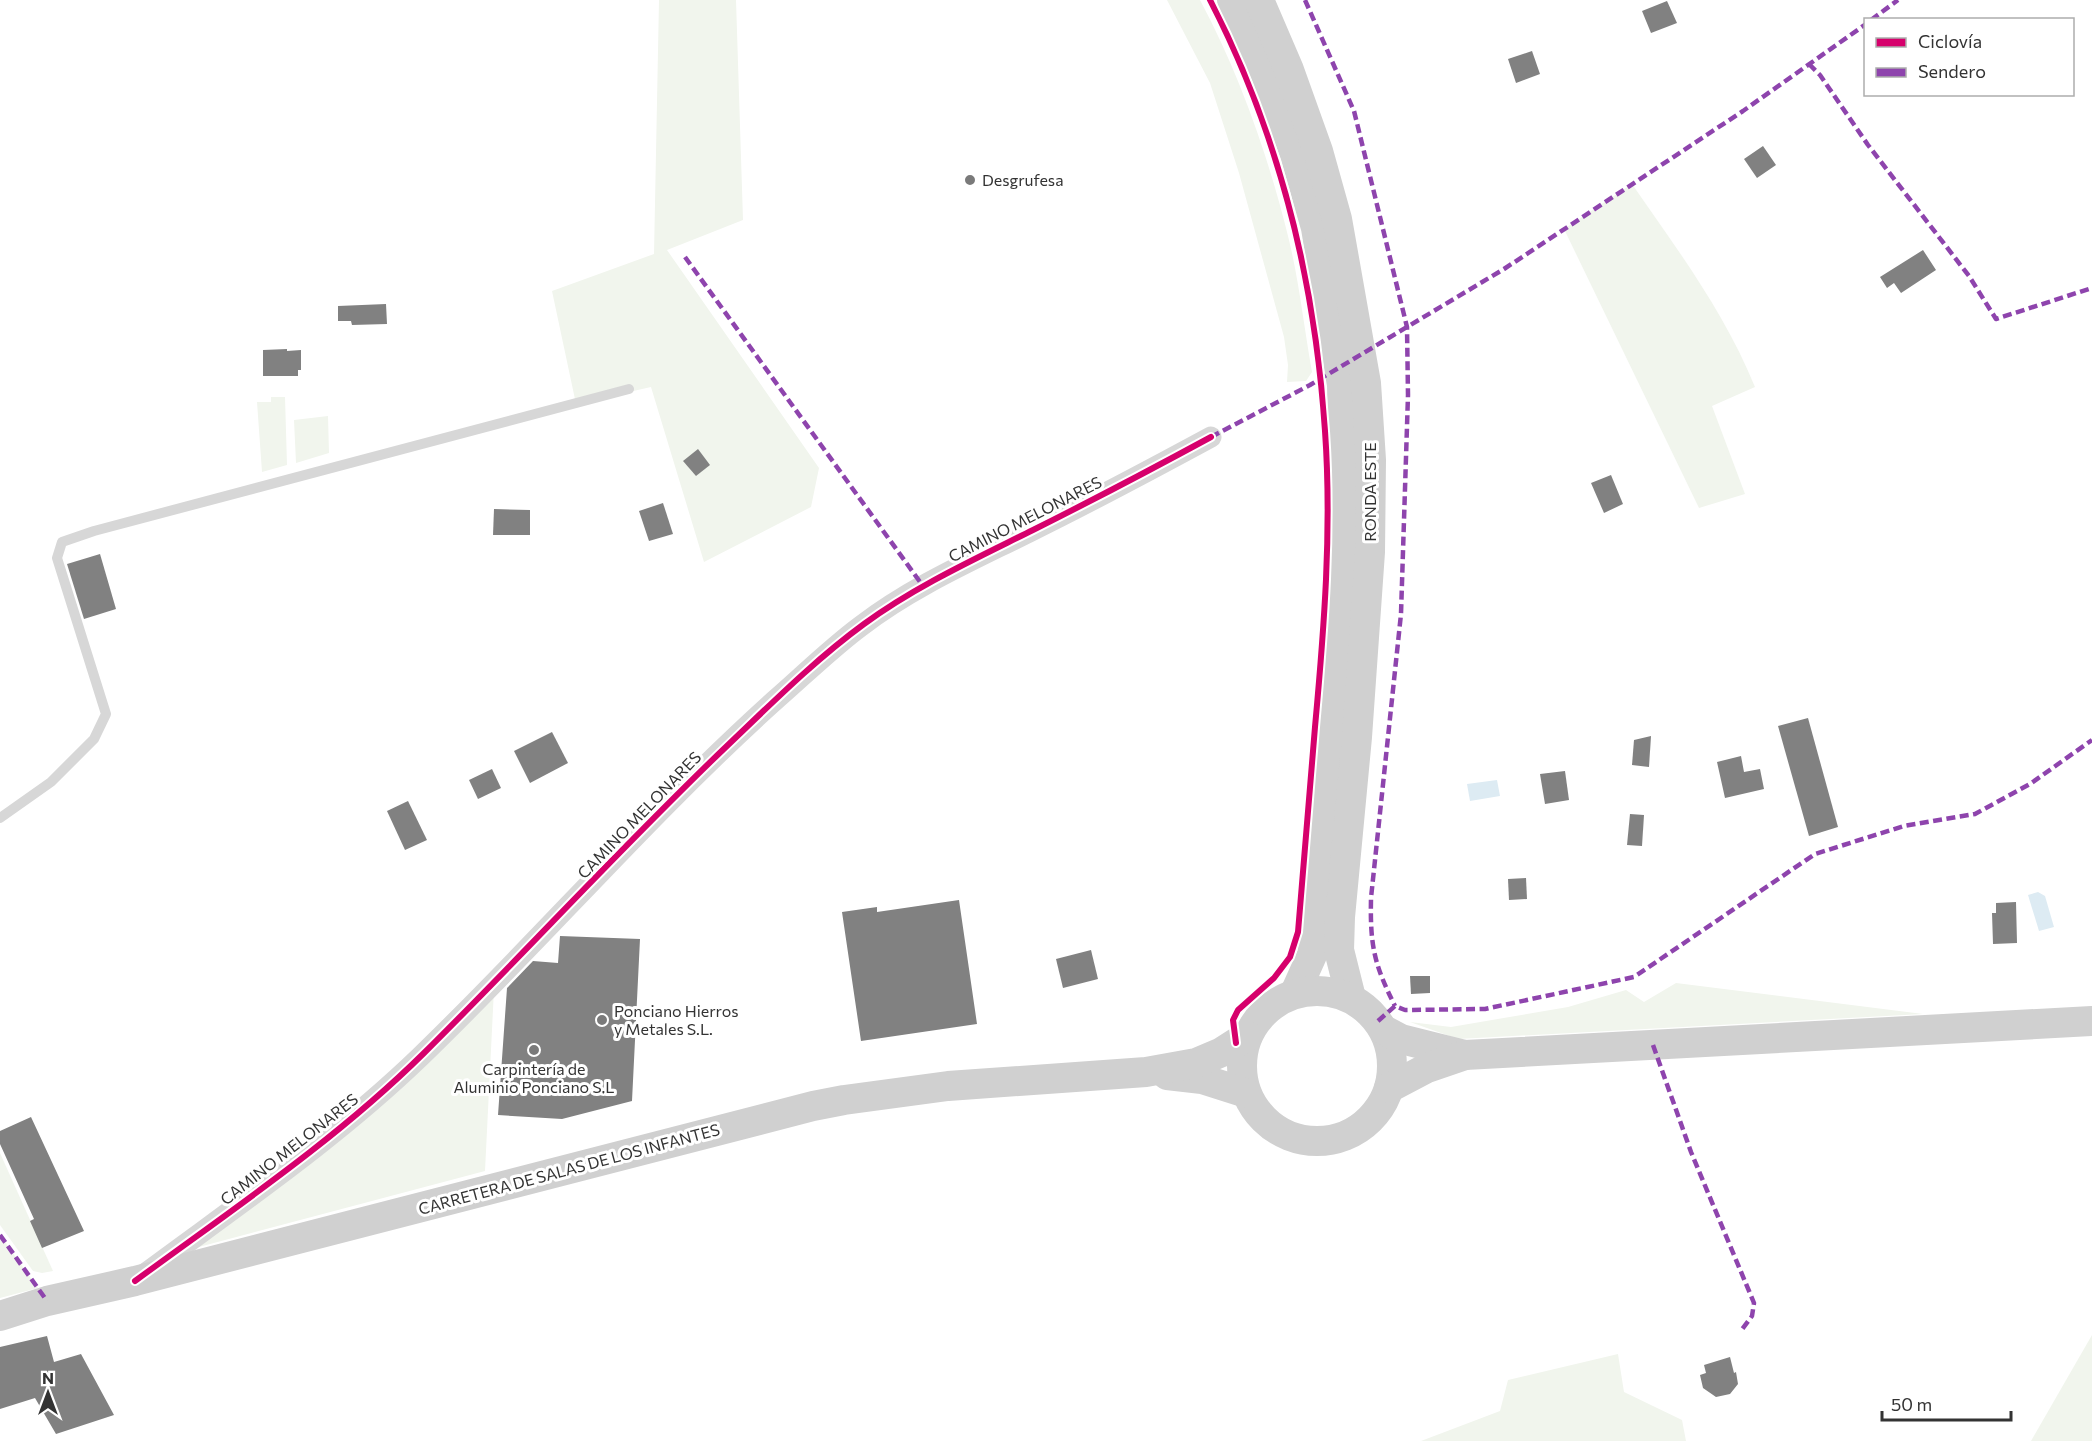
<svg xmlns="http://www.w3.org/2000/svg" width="2092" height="1441" font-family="Commissioner,sans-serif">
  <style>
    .green { fill: #f1f5ed }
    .water { fill: #ddebf3 }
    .building { fill: #818181 }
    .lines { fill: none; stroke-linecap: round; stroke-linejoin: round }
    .lane { stroke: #d7d7d7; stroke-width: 10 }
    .street { stroke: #d7d7d7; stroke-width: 21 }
    .secondary { stroke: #d0d0d0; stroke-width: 30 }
    .quiet { stroke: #8e44ad; stroke-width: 4.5; stroke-dasharray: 9 4.5; stroke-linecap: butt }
    .cycleway-casing { stroke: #fff; stroke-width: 10 }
    .cycleway { stroke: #d6006c; stroke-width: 6 }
    .poi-dot { fill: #7a7a7a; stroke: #fff; stroke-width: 2 }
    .labels { text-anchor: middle; stroke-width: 6; stroke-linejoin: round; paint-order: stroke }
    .poi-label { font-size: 16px; fill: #333; stroke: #fff; text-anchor: start }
    .street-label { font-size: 16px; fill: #333; stroke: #fff }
  </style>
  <rect width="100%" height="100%" fill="#fff"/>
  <g class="green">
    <path d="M659,0H736L743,220L667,250L819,468L811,507L704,562L651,387L576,404L552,291L654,254Z"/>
    <path d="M1167,0H1200C1239,73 1268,155 1288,236C1299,280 1304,327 1312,372L1306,381L1287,382L1288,365L1284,337L1239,173L1210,83Z"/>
    <path d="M1632,184C1677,249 1725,313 1755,387L1712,406L1745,494L1699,508L1564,229Z"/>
    <path d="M271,397H285L287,465L262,472L257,402H271Z"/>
    <path d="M328,416L329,453L296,463L294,420Z"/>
    <path d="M1676,983L1923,1014L1458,1039L1410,1022L1451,1027L1568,1007L1626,990L1644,1002Z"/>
    <path d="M494,989L485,1171L195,1248Z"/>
    <path d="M0,1153L53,1271L42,1273L33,1271L0,1225Z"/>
    <path d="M0,1235L38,1288L0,1298Z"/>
    <path d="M2092,1335V1441H2031Z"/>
    <path d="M1618,1354L1624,1392L1682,1420L1686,1441H1421L1500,1411L1508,1380Z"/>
  </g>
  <g class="water">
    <path d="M1497,780L1500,796L1470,801L1467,784Z"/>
    <path d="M2038,892L2045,896L2054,927L2039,931L2028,895Z"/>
  </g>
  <g class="building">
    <path d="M1667,1L1677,23L1651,33L1642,11Z"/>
    <path d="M1532,51L1540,74L1516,83L1508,59Z"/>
    <path d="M1763,146L1776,165L1757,178L1744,159Z"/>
    <path d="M1923,250L1936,270L1901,293L1894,283L1887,288L1880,277Z"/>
    <path d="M386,304L387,324L352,325L351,321H338V306Z"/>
    <path d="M287,349V351L301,350V370H298V376H263V350Z"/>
    <path d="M698,449L710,465L696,476L683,461Z"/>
    <path d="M1611,475L1623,504L1604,513L1591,483Z"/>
    <path d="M663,503L673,534L649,541L639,511Z"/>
    <path d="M494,509L530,510V535H493Z"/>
    <path d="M100,554L116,609L84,619L67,564Z"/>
    <path d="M1808,718L1838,827L1809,836L1778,726Z"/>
    <path d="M552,732L568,763L530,783L514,751Z"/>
    <path d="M1651,736L1649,767L1632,765L1634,740Z"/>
    <path d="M1741,756L1744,772L1760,769L1764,789L1725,798L1717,762Z"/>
    <path d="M492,769L501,788L478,799L469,780Z"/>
    <path d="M1565,771L1569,800L1545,804L1540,774Z"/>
    <path d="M408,801L427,840L405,850L387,811Z"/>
    <path d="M1630,814L1644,815L1642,846L1627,845Z"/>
    <path d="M1526,878L1527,899L1509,900L1508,879Z"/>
    <path d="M959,900L977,1024L861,1041L842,912L877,907V912Z"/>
    <path d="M2016,902L2017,943L1993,944L1992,913H1996V903Z"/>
    <path d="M560,936L640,939L632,1101L562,1119L498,1115L507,988L533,961L558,963Z"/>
    <path d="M1091,950L1098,979L1063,988L1056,959Z"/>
    <path d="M1410,976H1430V993L1411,994Z"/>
    <path d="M31,1117L84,1231L42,1248L30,1221L34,1219L0,1144V1131Z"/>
    <path d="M47,1336L54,1362L81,1354L114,1415L56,1434L35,1398L0,1409V1347Z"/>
    <path d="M1730,1357L1734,1373L1736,1372L1738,1384L1730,1394L1716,1397L1703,1388L1700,1375L1706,1373L1704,1365Z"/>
  </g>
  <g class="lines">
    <path class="lane" d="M0,818L51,782L94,739L106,714L57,558L62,542L94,531L629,389"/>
    <path class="street" d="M146,1273C239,1204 336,1138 420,1057C540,941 649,814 773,702C802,677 830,649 861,626C912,587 971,561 1029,532C1090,502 1150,470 1211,437"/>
    <g class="secondary">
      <path d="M1232,0L1266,75L1295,154L1316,228L1342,385L1346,548L1318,917L1312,955L1295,993"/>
      <path d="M1259,0L1289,70L1318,151L1337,219L1366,383L1371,460L1370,552L1357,737L1340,917L1339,950L1351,998"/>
      <circle cx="1317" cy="1066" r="75"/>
      <path d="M1384,1030L1401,1039L1465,1055L2092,1021"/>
      <path d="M1167,1075L1202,1079L1246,1093"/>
      <path d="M1389,1088L1427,1068L1465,1055"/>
      <path d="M0,1316L47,1301L135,1281L813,1106L844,1100L948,1086L1146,1072L1196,1063L1222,1052L1247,1036"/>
    </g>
    <g class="quiet">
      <path d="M1305,0L1354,111L1407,327L1408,395L1401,614L1371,898C1370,946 1374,964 1395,1006"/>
      <path d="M1871,20L1898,0"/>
      <path d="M1809,64L1820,75L1868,145L1969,276L1996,319L2092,288"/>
      <path d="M685,257L923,586"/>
      <path d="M1211,437L1310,385L1504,269L1743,111L1866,24"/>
      <path d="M1378,1021L1395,1006L1405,1010L1485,1009L1634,977L1815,854L1904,826L1975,814L2030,784L2092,740"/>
      <path d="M1653,1045L1691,1152L1754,1303L1752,1316L1740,1332"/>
      <path d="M0,1235L47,1301"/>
    </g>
    <g class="cycleway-casing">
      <g id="cycleway">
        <path d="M1210,0C1279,134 1315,281 1325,431C1332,530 1324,629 1315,727C1309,795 1304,864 1298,932L1290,957L1274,978L1238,1010L1233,1020L1236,1043"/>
        <path d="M135,1281C233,1209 336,1140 423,1054C526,952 624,844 729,744C772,703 816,659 864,624C916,586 975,559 1033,530C1093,500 1152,469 1211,437"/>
      </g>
    </g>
    <use href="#cycleway" class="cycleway"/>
  </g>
  <g class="poi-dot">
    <circle cx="970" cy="180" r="6"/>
    <circle cx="602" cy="1020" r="6"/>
    <circle cx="534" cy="1050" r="6"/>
  </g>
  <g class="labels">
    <g class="poi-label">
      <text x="982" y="186">Desgrufesa</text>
      <text x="614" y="1017">Ponciano Hierros<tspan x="614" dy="18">y Metales S.L.</tspan></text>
      <text x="534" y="1075" text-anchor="middle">Carpintería de<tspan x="534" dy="18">Aluminio Ponciano S.L</tspan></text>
    </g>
    <g class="street-label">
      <text transform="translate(1370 492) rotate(-90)" y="6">RONDA ESTE</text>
      <text transform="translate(1025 519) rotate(-27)" y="6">CAMINO MELONARES</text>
      <text transform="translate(639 815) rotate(-46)" y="6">CAMINO MELONARES</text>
      <text transform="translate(289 1149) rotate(-38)" y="6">CAMINO MELONARES</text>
      <text transform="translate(569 1169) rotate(-15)" y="6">CARRETERA DE SALAS DE LOS INFANTES</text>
    </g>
  </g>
  <rect x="1864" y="18" width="210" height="78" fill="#ffffff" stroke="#adadad" stroke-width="1.5"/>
  <rect x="1876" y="38" width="30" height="9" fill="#d6006c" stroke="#adadad" stroke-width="1.5"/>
  <text x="1918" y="48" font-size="18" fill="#333333">Ciclovía</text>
  <rect x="1876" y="68" width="30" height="9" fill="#8e44ad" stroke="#adadad" stroke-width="1.5"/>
  <text x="1918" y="78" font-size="18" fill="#333333">Sendero</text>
  <g transform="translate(48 1393)" stroke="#ffffff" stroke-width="4.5" paint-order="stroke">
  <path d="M0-4.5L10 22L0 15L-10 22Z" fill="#333333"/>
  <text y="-9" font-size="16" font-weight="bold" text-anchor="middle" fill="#333333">N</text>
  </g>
  <path d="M1882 1411v9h129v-9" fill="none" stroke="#333333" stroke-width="3"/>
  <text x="1891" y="1411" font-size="18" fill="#333333" stroke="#ffffff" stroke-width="4.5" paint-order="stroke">50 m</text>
</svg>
